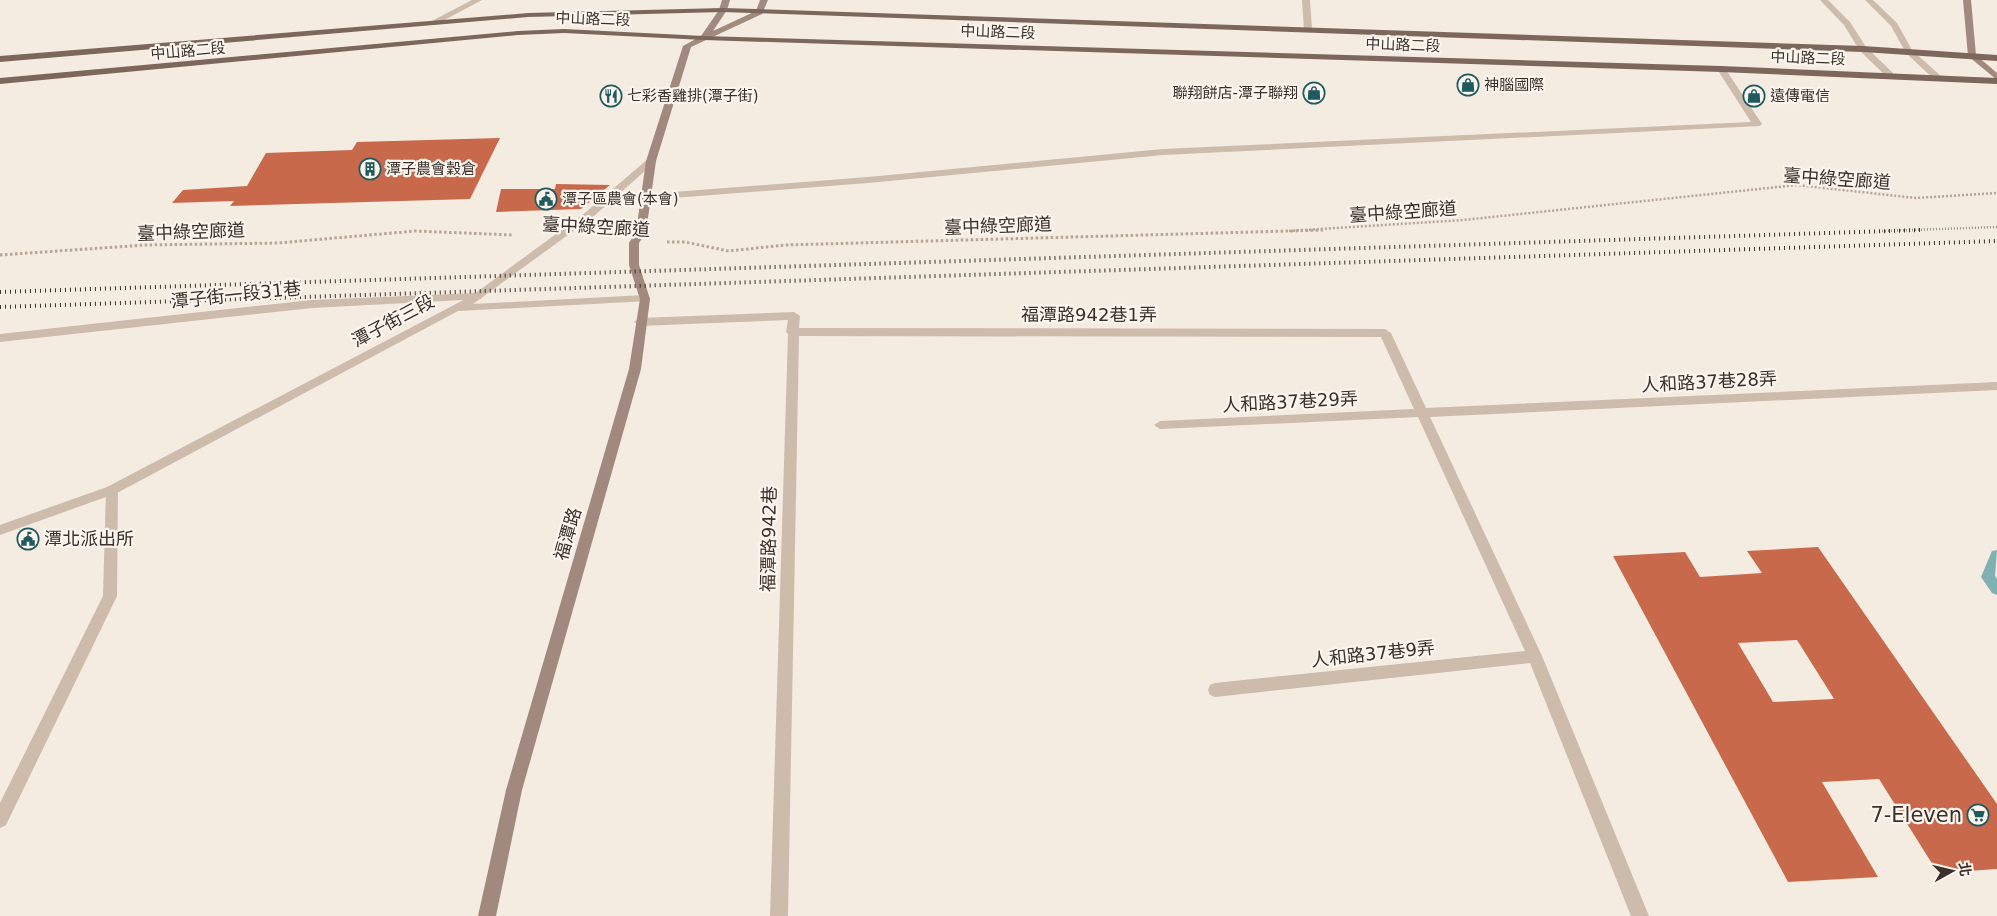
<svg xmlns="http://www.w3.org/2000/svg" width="1997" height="916" font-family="'DejaVu Sans','Noto Sans TC',sans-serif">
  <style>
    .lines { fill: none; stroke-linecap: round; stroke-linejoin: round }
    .stream { fill: #7fb0b2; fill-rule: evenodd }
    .building { fill: #c8694b; fill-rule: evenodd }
    .path-far1 { stroke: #b9a596; stroke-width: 2.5; stroke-dasharray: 2 2; stroke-linecap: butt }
    .path { stroke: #b9a596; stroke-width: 3; stroke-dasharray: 2.5 2.5; stroke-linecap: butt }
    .lane { fill: #cdbbac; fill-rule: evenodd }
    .street { fill: #cdbbac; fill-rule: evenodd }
    .secondary { fill: #a18a7d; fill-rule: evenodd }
    .primary { fill: #7d675c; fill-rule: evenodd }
    .rail-far1 { stroke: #3b302b; stroke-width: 2.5; stroke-dasharray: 0.5 2.5; stroke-linecap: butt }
    .rail { stroke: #3b302b; stroke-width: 4; stroke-dasharray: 1 4; stroke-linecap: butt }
    .labels { text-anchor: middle; stroke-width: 4.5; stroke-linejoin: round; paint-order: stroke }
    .far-street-label { font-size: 15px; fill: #3b302b; stroke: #fbf5ee }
    .far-poi-label { font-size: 15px; fill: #3b302b; stroke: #fbf5ee; text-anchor: start }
    .street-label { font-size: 18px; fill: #3b302b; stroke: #fbf5ee }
    .poi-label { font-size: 18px; fill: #3b302b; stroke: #fbf5ee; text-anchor: start }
    .near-poi-label { font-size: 21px; fill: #3b302b; stroke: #fbf5ee; text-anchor: end }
  </style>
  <rect width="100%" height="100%" fill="#f4ebe1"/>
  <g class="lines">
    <path class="stream" d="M1997,550L1995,576L1997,579V595L1992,593L1981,577L1992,551Z"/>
  </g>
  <g class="building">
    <path d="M500,138L470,199L230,206L234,201L172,203L183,190L247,186L266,153L352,150L357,142Z"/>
    <path d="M556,184L610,185L581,209L496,212L501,189H555Z"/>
    <path d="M1818,547L1997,804V869L1938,873L1879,779L1822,782L1878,877L1788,882L1613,556L1685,552L1700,577L1762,573L1747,551ZM1797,640L1831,694L1834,699L1773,702L1738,643Z"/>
  </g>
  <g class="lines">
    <path class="path-far1" d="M1289,231L1463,220L1797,185L1916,198L1997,193"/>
    <g class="path">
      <path d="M667,242H685L729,251L785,245L1325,230"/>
      <path d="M0,255L145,245L278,243L415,231L513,235"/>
    </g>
    <g class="lane">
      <path d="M1721,66L1724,67L1762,124L1760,126L1163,155L868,183L647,200L642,197L647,194L868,177L1163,149L1751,122L1717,69Z"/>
      <path d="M477,293L482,297L481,299L312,308L0,342V334L312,300Z"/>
      <path d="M794,312L800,316L799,328L1385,329L1391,333L1426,408L1997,382V390L1430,417L1542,656L1649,916H1631L1530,663L1215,697L1210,695L1208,690L1210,685L1215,683L1525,651L1418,417L1160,429L1154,425L1160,421L1414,409L1381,337L799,336L788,916H770L788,334L786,332L788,320L640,326L634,322L640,318Z"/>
      <path d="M112,485L117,487L118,490L117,596L6,825L0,828V803L103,596L106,490L107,487Z"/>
    </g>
    <g class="street">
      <path d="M472,0H482L435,25L428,23Z"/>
      <path d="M1302,0H1310L1312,29L1308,31L1304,29Z"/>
      <path d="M1820,0H1828L1850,22L1866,47L1893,73V77H1887L1860,51L1844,25Z"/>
      <path d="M1865,0H1873L1897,23L1912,50L1942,77V81H1936L1906,53L1891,26Z"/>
      <path d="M651,158L656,161L654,163L594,216L473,304L645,295L649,297L650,299L649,301L458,311L117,493L0,535V525L107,487L473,295L586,212L648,159Z"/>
    </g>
    <g class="secondary">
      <path d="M722,0H730L727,10L713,31L756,11L760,0H768L762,14L691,47L656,161L646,232L639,243V265L650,299L641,369L522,790L496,916H478L506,790L629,369L640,299L629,265V243L636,232L646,161L683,46L701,36L719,10Z"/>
      <path d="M1963,0H1971L1976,55L1997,73V80L1968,56Z"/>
    </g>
    <g class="primary">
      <path d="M723,8L1863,46L1997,55V61L1863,52L723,12L528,17L0,62V56L528,13Z"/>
      <path d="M564,29L704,36L1721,66L1997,78V84L1721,72L704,40L564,33L518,35L0,84V78L518,31Z"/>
    </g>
    <path class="rail-far1" d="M1882,231L1997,227"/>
    <g class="rail">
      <path d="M0,292L1920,230"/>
      <path d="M0,307L1997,241"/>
    </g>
  </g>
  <defs>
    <g id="shop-ring" transform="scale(1.125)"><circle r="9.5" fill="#fbf5ee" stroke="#1f5a5e" stroke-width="1.5"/><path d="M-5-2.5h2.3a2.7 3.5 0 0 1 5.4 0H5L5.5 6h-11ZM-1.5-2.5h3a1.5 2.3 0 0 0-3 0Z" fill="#1f5a5e"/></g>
    <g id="restaurant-ring" transform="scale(1.125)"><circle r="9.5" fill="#fbf5ee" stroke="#1f5a5e" stroke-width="1.5"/><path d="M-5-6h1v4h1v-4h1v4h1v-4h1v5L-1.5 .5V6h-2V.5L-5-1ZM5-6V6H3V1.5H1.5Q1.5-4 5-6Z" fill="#1f5a5e"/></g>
    <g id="building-ring" transform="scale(1.125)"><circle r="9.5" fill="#fbf5ee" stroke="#1f5a5e" stroke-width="1.5"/><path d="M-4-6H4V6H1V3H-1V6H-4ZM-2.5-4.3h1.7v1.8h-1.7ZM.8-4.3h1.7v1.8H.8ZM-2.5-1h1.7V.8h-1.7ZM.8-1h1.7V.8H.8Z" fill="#1f5a5e"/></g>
    <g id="civic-ring" transform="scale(1.125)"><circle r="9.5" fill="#fbf5ee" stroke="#1f5a5e" stroke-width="1.5"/><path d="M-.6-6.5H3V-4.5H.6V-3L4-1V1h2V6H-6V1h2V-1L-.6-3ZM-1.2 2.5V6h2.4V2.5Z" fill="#1f5a5e"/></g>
    <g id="supermarket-ring" transform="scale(1.125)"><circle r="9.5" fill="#fbf5ee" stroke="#1f5a5e" stroke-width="1.5"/><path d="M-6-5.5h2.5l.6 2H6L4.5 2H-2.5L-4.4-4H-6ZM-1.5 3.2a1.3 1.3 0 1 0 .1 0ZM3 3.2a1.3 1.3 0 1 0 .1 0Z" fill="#1f5a5e"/></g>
  </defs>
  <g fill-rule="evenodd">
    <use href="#shop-ring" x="1468" y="85"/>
    <use href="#shop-ring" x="1314" y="93"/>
    <use href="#restaurant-ring" x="611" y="96"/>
    <use href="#shop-ring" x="1754" y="96"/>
    <use href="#building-ring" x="370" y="169"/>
    <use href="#civic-ring" x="546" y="199"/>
    <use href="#civic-ring" x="28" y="539"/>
    <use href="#supermarket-ring" x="1978" y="815"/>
  </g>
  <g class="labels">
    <g class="far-street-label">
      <text transform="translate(593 19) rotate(2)" y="5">中山路二段</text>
      <text transform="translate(998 32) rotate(2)" y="5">中山路二段</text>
      <text transform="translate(1403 45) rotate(2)" y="5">中山路二段</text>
      <text transform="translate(188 51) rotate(-5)" y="5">中山路二段</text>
      <text transform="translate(1808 58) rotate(2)" y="5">中山路二段</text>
    </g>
    <g class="far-poi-label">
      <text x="1484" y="90">神腦國際</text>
      <text x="1298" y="98" text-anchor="end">聯翔餅店-潭子聯翔</text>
      <text x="627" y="101">七彩香雞排(潭子街)</text>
      <text x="1770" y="101">遠傳電信</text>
      <text x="386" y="174">潭子農會穀倉</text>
      <text x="562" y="204">潭子區農會(本會)</text>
    </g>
    <g class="street-label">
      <text transform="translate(1837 179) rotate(4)" y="6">臺中綠空廊道</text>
      <text transform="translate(1403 212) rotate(-4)" y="6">臺中綠空廊道</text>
      <text transform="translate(998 226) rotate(-2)" y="6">臺中綠空廊道</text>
      <text transform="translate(596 227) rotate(3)" y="6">臺中綠空廊道</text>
      <text transform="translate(191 232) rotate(-2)" y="6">臺中綠空廊道</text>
      <text transform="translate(236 295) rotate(-6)" y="6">潭子街一段31巷</text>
      <text x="1089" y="321">福潭路942巷1弄</text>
      <text transform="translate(393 321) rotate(-28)" y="6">潭子街三段</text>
      <text transform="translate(1709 382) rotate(-3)" y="6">人和路37巷28弄</text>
      <text transform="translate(1290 402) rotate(-3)" y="6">人和路37巷29弄</text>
      <text transform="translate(568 534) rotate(-74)" y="6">福潭路</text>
      <text transform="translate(769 539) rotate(-89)" y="6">福潭路942巷</text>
      <text transform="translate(1373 654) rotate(-6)" y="6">人和路37巷9弄</text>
    </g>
    <g class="poi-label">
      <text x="44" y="545">潭北派出所</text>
    </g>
    <g class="near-poi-label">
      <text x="1962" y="822">7-Eleven</text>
    </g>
  </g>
  <g transform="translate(1952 871) rotate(82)" stroke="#fbf5ee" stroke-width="4" paint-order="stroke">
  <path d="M0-4L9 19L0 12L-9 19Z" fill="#3b302b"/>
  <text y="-8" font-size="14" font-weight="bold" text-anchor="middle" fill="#3b302b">北</text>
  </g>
</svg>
